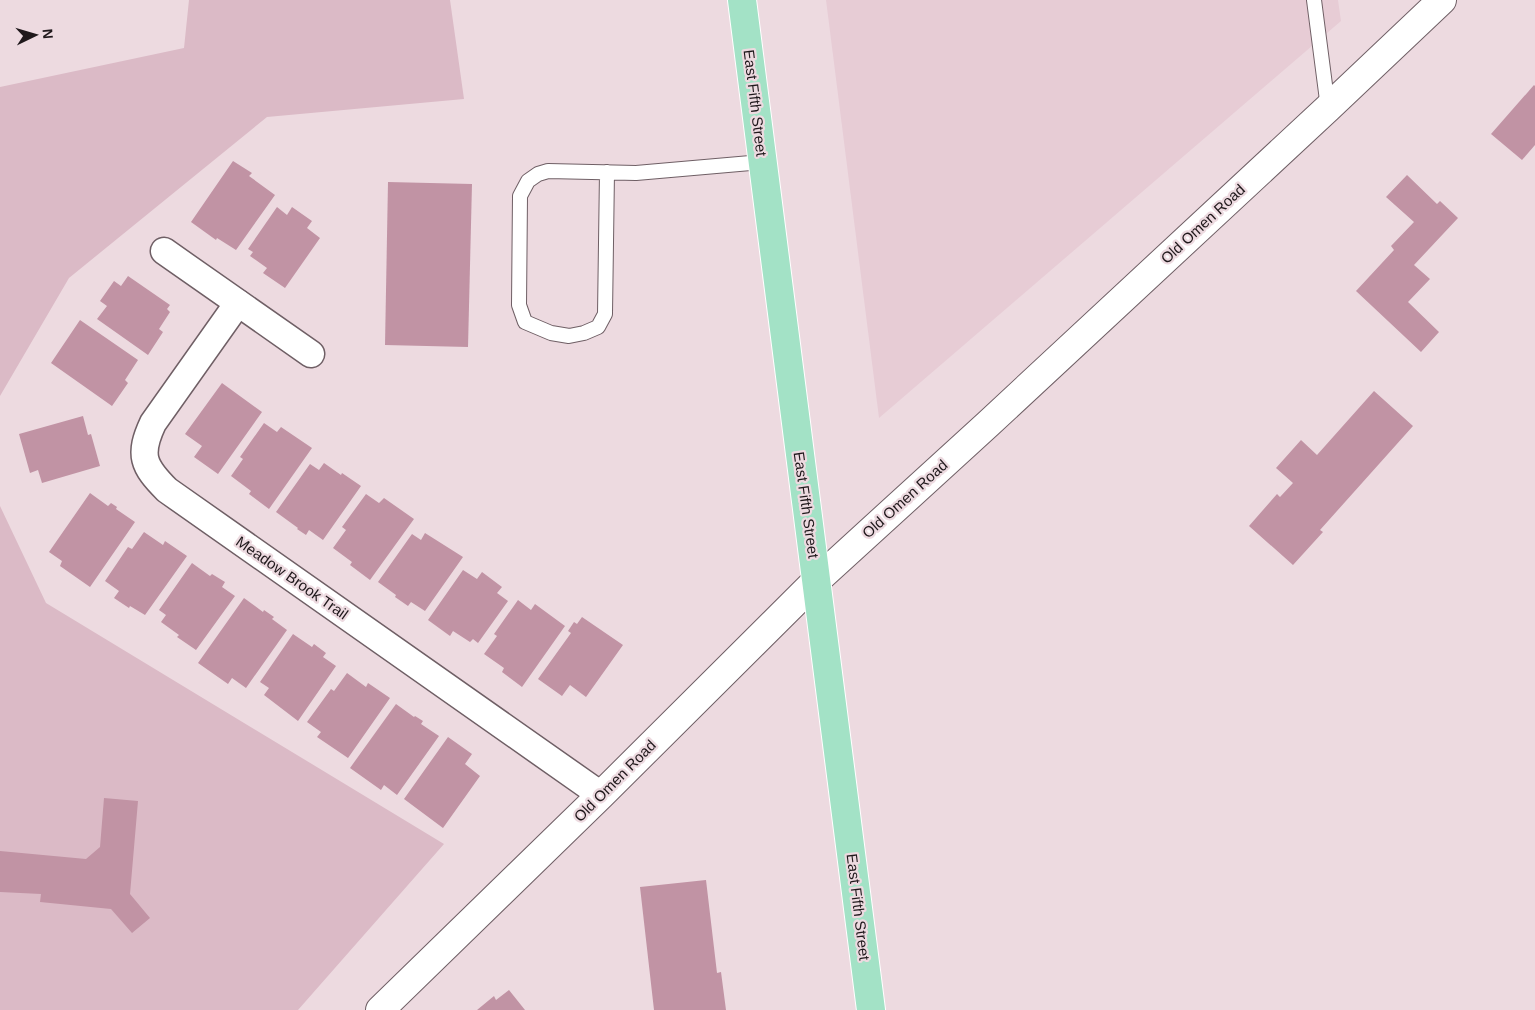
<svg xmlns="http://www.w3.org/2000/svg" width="1535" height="1010" font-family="Helvetica,sans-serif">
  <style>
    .built { fill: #e7ccd5 }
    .green { fill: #dbbac6 }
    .building { fill: #c193a4 }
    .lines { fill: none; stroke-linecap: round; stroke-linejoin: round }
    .service-casing { stroke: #6f5f65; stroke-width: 16 }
    .minor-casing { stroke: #6f5f65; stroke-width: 29 }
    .tertiary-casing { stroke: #6f5f65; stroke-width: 30 }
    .primary-casing { stroke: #fff; stroke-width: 30 }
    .service { stroke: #fff; stroke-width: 14 }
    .minor { stroke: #fff; stroke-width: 26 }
    .tertiary { stroke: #fff; stroke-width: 28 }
    .primary { stroke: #a3e2c6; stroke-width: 28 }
    .labels { text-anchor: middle; stroke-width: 4.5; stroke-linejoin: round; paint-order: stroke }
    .street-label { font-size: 15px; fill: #1f181b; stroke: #eddae0 }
  </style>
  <rect width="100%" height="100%" fill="#eddae0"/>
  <path class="built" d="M826,0H1338L1341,21L879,418Z"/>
  <g class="green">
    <path d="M189,0H450L464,99L267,117L69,278L0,396V87L184,48Z"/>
    <path d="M0,506L46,603L444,844L298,1010H0Z"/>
  </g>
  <g class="building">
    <path d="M1534,85L1535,86V145L1522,160L1491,134Z"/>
    <path d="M233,161L252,173L249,176L275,195L236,250L217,238L216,240L191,222Z"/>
    <path d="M1407,175L1437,204L1440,201L1458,218L1414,265L1430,279L1408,302L1439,332L1421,352L1356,291L1394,250L1391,246L1414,222L1386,197Z"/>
    <path d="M388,182L472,184L468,347L385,345Z"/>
    <path d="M277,207L287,215L292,207L312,221L307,228L320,238L285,288L263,273L267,268L250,256L253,252L248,249Z"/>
    <path d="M128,276L170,305L167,309L170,312L159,329L163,332L148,355L97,319L107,306L100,301L114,281L121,286Z"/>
    <path d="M80,320L138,360L125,380L128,383L112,406L51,363Z"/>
    <path d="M222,383L262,412L218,474L194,457L202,446L185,434Z"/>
    <path d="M1374,391L1413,426L1320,530L1323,532L1293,565L1249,526L1277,494L1280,497L1293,483L1276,468L1301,440L1317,455Z"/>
    <path d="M83,416L88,435L91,434L100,466L42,483L38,470L30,473L19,434Z"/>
    <path d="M264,423L277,432L281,427L312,448L269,509L249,494L251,491L231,476L243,459L240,457Z"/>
    <path d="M324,463L341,475L342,473L361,486L323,540L309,530L306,535L297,529L298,528L276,512L310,464L319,470Z"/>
    <path d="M90,493L108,506L111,503L117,507L116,509L135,522L90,587L60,566L62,561L49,552Z"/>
    <path d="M366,494L379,503L384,498L414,519L370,580L350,565L352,562L333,548L346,530L342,527Z"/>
    <path d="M144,532L163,545L165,541L187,556L145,615L130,606L129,608L114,598L119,591L105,581L128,547L132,549Z"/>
    <path d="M425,533L463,557L425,611L411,602L408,606L395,597L396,595L378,582L412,534L421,540Z"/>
    <path d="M192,563L210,576L212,574L225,582L222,587L235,596L196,650L177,637L179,635L161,622L166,615L159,610Z"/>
    <path d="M463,570L477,579L482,572L502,587L497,593L508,601L478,643L473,639L470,642L453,631L450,636L428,620Z"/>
    <path d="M244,598L263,612L264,610L274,617L272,619L287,630L246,688L232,678L228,684L198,663Z"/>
    <path d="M518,600L531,610L535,604L565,626L522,687L502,672L504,668L484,654L497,636L494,634Z"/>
    <path d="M582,617L623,645L586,697L570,685L562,696L538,679L571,633L568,631L574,622L577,624Z"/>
    <path d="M293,634L312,647L314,644L326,653L323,657L336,666L298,721L264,695L269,688L260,682Z"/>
    <path d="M347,673L366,687L368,683L390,698L348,758L317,737L321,732L307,722L331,689L334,691Z"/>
    <path d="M396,704L414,717L415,716L423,721L421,724L439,736L397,795L384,785L381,790L350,768Z"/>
    <path d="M448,737L472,754L465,764L480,776L443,828L404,799Z"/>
    <path d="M104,798L138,801L130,894L150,918L132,933L111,909L40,902L41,894L0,892V851L86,859L100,847Z"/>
    <path d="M706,880L717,973L721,972L726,1010H654L640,887Z"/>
    <path d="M509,990L525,1010H477L494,996L496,1000Z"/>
  </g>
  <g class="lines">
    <g class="service-casing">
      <g id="service">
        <path d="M1314,0L1328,108"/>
        <path d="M607,172L605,314L598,327L584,333L569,336L551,333L525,322L519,305L520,196L528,181L538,174L548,171L636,173L762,162"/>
      </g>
    </g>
    <g class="minor-casing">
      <g id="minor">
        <path d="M164,251L311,354"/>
        <path d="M238,303L153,423C138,455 143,466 167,490L601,795"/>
      </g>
    </g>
    <g class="tertiary-casing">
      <path id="tertiary" d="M380,1010L601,795L816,581L988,424L1328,108L1442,0"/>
    </g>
    <g class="primary-casing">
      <path id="primary" d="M742,0L871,1010"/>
    </g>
    <use href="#service" class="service"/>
    <use href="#minor" class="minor"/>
    <use href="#tertiary" class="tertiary"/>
    <use href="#primary" class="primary"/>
  </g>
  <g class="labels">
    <g class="street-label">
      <text transform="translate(755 103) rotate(83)" y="5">East Fifth Street</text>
      <text transform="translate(1203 224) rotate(-43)" y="5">Old Omen Road</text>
      <text transform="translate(905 499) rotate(-42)" y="5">Old Omen Road</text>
      <text transform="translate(806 505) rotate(82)" y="5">East Fifth Street</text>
      <text transform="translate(292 578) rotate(35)" y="5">Meadow Brook Trail</text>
      <text transform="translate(615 781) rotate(-45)" y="5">Old Omen Road</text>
      <text transform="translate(858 907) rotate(83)" y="5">East Fifth Street</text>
    </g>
  </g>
  <g transform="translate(35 35) rotate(85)" stroke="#eddae0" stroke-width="4" paint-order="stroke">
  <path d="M0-4L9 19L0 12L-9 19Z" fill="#1f181b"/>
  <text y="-8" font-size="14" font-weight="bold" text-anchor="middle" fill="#1f181b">N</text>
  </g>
</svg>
